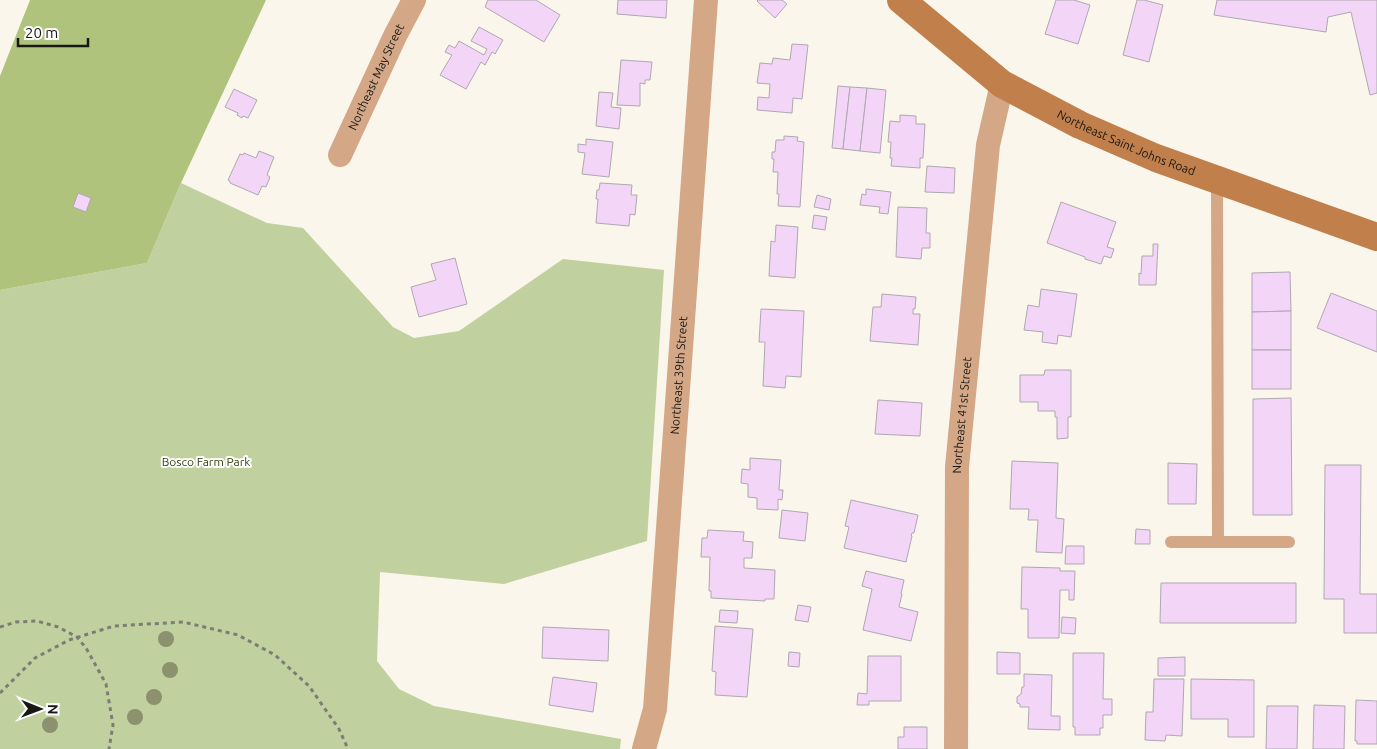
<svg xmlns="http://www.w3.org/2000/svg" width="1377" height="749" font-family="Ubuntu,sans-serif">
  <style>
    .green { fill: #c0d09e }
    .forest { fill: #afc37d }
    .building { fill: #f3d5f8; stroke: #afa8b1 }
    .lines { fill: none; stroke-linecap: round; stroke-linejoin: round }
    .path { stroke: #7f7c76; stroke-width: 3; stroke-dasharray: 4 4; stroke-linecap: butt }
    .service { stroke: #d4a786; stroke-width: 12 }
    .minor { stroke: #d4a786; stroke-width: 24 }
    .secondary { stroke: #c07f4b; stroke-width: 28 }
    .tree { fill: #8c916e }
    .labels { text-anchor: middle; stroke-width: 4; stroke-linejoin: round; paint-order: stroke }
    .street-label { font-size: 12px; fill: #191714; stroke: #fff }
    .park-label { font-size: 12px; fill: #323e08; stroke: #fff }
  </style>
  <rect width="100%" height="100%" fill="#faf6eb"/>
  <path class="green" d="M181,183L267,223L303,228L393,327L414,338L459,331L563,259L664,270L647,541L504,584L380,572L377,661L399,689L434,706L621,739L620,749H0V290L147,263Z"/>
  <path class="forest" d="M30,0H266L181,183L147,263L0,290V76Z"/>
  <g class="building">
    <path d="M488,0H536L560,15L544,42L485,7Z"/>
    <path d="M618,0H667L666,18L617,14Z"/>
    <path d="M758,0H782L787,4L775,18L757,1Z"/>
    <path d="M1056,0H1074L1090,5L1078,44L1045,34Z"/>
    <path d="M1137,0H1144L1163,5L1149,62L1123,55Z"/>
    <path d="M1217,0H1377V93L1370,95L1351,12L1328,17L1326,32L1214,15Z"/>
    <path d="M479,27L503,40L495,54L492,52L485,65L481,62L466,89L440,75L452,55L445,52L449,45L455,48L459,41L484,55L487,49L471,41Z"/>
    <path d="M792,44L808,45L802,99L793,98L792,113L757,110L758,97L769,98L770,84L757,83L760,63L772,64L773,58L790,60Z"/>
    <path d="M621,60L652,62L650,80H645V84L640,83V106L617,105Z"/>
    <path d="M838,86L850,87L843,149L832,148Z"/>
    <path d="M850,87L867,88L860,151L843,149Z"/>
    <path d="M867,88L886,90L880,153L860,151Z"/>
    <path d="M234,89L257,100L248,118L243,116L242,118L237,115L238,113L225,107Z"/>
    <path d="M599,92L613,93L611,107L621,108L619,129L596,126Z"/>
    <path d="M900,115L916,116V124H925L923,158H920V168L891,166L892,158H890L891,142H888L890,121L900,122Z"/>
    <path d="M784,136L798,137L797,141L804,142L800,207L778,206L779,194H777L778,172H773L774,159H772V152H775L776,140H784Z"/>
    <path d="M586,139L613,142L609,177L582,174L585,153L578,152V144L586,145Z"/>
    <path d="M259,151L274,157L267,175L270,177L266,187L262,186L258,195L230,183V181L228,180L240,154L243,155L244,153L256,158Z"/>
    <path d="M927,166L955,168L954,193L925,192Z"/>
    <path d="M600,183L632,185L631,195H637L635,215L630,214L629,226L596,223L598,199H596L597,190H599Z"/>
    <path d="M866,189L891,192L888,214L879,213L880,207L860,205L862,194L866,195Z"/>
    <path d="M78,193L91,198L86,212L73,207Z"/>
    <path d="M817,195L831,199L829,210L814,207Z"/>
    <path d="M1061,202L1116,222L1107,247L1114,249L1111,258L1104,256L1101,264L1085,259V257L1047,243Z"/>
    <path d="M898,207L927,208L926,233H930V248H922L921,259L896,257Z"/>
    <path d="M814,215L827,217L825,230L812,228Z"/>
    <path d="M776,225L798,227L795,278L769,276L771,241L775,242Z"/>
    <path d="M1153,244H1158L1156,285H1139V273L1141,274L1142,256H1153Z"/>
    <path d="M455,258L467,304L419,317L411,287L436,280L431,264Z"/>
    <path d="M1290,272L1291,311L1252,312V273Z"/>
    <path d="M1041,289L1077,294L1071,337L1058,335L1057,344L1042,342L1043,332L1024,330L1028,305L1039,307Z"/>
    <path d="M1331,293L1377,311V352L1317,328Z"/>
    <path d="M882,294L916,297L915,309H913V314H920L918,345L870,341L873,307H881Z"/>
    <path d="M761,309L804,311L801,377L786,376L785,388L763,386L765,342H759Z"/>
    <path d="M1291,311V350H1252V312Z"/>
    <rect x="1252" y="350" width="39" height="39"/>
    <path d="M1045,370H1071V417H1068V438L1057,439V417H1055V411H1038V402H1020V375H1044Z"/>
    <path d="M1291,398L1292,515H1253V399Z"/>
    <path d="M878,400L922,403L920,436L875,434Z"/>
    <path d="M750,458L781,460L779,490H783L782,500L778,499V510L757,509V498L748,497V484L741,483L742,469L750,470Z"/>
    <path d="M1012,461L1058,463L1056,518L1064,519L1062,553L1036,552L1038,520H1028L1029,509H1010Z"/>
    <path d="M1168,463L1197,464L1196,504H1168Z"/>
    <path d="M1325,465H1361L1360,594H1377V633H1344V599H1324Z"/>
    <path d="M851,500L918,515L914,533H912L911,535L912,536L906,562L844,548L849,527L845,526Z"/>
    <path d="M782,510L808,513L805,541L779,538Z"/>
    <path d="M1136,529L1150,530V544H1135Z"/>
    <path d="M708,530L744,532L743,541L753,542L752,558H744V568L775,570L774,599H765V601L711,598V591H709L710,557H701L702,538H707Z"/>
    <path d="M1066,546H1084V564H1065Z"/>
    <path d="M1022,567L1060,568V571H1075L1074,600H1069V590H1060L1059,638H1028V609H1021Z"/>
    <path d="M866,571L904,580L901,594H902L899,607L918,612L911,641L863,630L872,589L862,586Z"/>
    <path d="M1161,583H1296V623H1160Z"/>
    <path d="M798,605L811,607L808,622L795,620Z"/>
    <path d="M720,610L738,611L737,623L719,622Z"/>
    <path d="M1062,617L1076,618L1075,634L1061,633Z"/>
    <path d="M715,626L753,629L747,697L715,695L716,672L712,671Z"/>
    <path d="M543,627L609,630L608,661L542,658Z"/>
    <path d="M789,652L800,653L799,667L788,666Z"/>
    <path d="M997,652L1020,653V674H997Z"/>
    <path d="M1073,653H1104L1103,699H1112V715H1103V728H1100V735H1075V727H1073Z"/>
    <path d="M868,656H901V701H869V705H857L858,693L867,694Z"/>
    <path d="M1185,657V676H1158V658Z"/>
    <path d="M1024,674L1052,675L1051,716H1060V730L1028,729L1029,707H1020V704L1017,703V697L1021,694L1022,687H1024Z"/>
    <path d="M553,677L597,683L593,712L549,705Z"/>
    <path d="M1154,679H1184L1182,736L1166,735L1165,741L1145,740L1146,712H1153Z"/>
    <path d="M1191,679L1254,680V737H1228V719H1191Z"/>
    <path d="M1356,700L1377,701V744H1357V741H1355Z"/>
    <path d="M1314,705L1345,706L1344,749H1313Z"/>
    <path d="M1267,706H1298L1297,749H1266Z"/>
    <path d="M904,727H927V749H898V737H904Z"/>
  </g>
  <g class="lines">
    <g class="path">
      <path d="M0,627L16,622L37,621L58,627L77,637L86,648L106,684L113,725L109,749"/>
      <path d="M0,693L35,658L69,640L114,626L183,622L238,635L275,655L309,686L339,729L348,749"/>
    </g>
    <g class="service">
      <path d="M1217,180L1218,542"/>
      <path d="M1171,542H1289"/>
    </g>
    <g class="minor">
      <path id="s1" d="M340,155L395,36L414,0"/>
      <path id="s2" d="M644,749L655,709L706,0"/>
      <path id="s3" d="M956,749L957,467L988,145L1002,84"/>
    </g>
    <path class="secondary" id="s4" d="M901,0L1002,84L1080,125L1156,158L1377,237"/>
  </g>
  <g class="tree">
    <circle cx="166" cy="639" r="8"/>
    <circle cx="170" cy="670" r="8"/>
    <circle cx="154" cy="697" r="8"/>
    <circle cx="135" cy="717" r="8"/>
    <circle cx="50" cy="725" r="8"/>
  </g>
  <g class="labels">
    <g class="street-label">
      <text dy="4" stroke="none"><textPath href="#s1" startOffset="86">Northeast May Street</textPath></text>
      <text dy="4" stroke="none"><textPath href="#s4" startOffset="269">Northeast Saint Johns Road</textPath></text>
      <text dy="4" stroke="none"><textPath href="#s2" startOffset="376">Northeast 39th Street</textPath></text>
      <text dy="4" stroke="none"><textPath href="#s3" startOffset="334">Northeast 41st Street</textPath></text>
    </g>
    <g class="park-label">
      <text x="206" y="466">Bosco Farm Park</text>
    </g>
  </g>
  <g transform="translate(40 709) rotate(91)" stroke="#ffffff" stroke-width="4" paint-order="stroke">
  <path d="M0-4L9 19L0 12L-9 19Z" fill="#191714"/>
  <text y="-8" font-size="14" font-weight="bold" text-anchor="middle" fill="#191714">N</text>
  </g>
  <path d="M18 38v8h70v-8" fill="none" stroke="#191714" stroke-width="2.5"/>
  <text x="25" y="38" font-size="15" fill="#191714" stroke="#ffffff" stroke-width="4" paint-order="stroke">20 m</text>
</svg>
